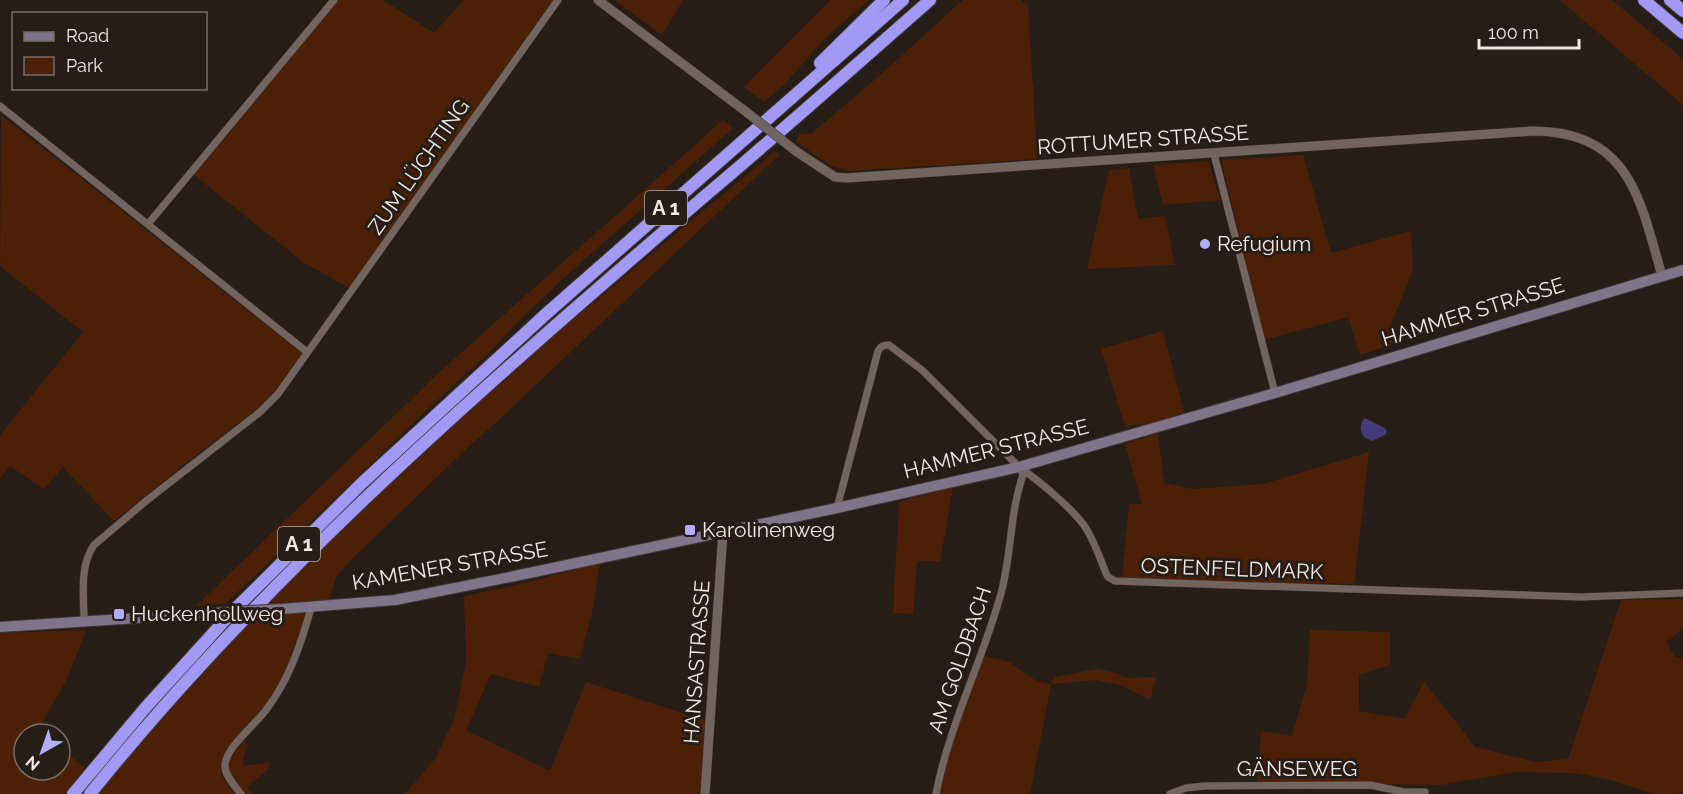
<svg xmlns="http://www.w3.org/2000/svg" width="1683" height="794" font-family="Raleway,sans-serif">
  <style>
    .green { fill: #4c2007 }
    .water { fill: #423a79 }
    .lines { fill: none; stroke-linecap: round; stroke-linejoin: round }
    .minor-casing { stroke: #413835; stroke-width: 8 }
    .tertiary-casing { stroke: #413835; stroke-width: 10 }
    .secondary-casing { stroke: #413835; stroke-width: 12 }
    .motorway-casing { stroke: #413835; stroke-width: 14 }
    .minor { stroke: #72645e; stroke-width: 7 }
    .tertiary { stroke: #72645e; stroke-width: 9 }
    .secondary { stroke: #80748b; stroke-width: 10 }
    .motorway { stroke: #a19af4; stroke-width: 12 }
    .tertiary-bridge-casing { stroke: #413835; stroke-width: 10; stroke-linecap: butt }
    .secondary-bridge-casing { stroke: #413835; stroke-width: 12; stroke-linecap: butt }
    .tertiary-bridge { stroke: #72645e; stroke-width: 9 }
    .secondary-bridge { stroke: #80748b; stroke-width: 10 }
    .poi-dot { fill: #b2adf9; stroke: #271d17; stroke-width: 2 }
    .labels { text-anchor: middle; stroke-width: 6; stroke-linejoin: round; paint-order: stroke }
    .shield { fill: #271d17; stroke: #b4aba6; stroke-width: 1.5 }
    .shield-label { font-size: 20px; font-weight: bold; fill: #f0e8e4 }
    .street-label { font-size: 21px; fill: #f0e8e4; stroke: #271d17 }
    .poi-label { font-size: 21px; fill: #f0e8e4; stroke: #271d17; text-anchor: start }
  </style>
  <rect width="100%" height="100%" fill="#271d17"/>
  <g class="green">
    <path d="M338,0H383L434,33L464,0H554L349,288L303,262L194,175Z"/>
    <path d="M614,0H683L662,35Z"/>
    <path d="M831,0H869L824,39L783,86L764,102L744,87Z"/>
    <path d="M963,0H1022L1021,2L1028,4L1037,159L848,171L831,166L795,141L800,134H811L878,77Z"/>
    <path d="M1560,0H1612L1683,59V105Z"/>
    <path d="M1,115L302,353L285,380L265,403L196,455L114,521L63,467L44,489L10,466L0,478V435L83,332L0,266Z"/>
    <path d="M723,120L733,128L566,276L518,322L487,355L444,394L225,604L196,606L445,367Z"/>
    <path d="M775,151L779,155L503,416L466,449L350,561L336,577L329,600H312L279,687L262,711L227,751L221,775L235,794H99L140,741L250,618L403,470L566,325Z"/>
    <path d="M1303,155L1331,253L1411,231L1413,269L1390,327L1393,344L1360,355L1348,317L1265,340L1221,160Z"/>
    <path d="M1208,161L1220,200L1163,205L1153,165Z"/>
    <path d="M1129,168L1138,219L1165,216L1175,265L1087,269L1109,170Z"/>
    <path d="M1163,331L1184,412L1156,422L1125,426L1101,349Z"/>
    <path d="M1158,433L1164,483L1194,489L1263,484L1369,452L1354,584L1122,579L1129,504H1142L1125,444Z"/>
    <path d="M953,487L940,561H917L913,614L893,613L899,502Z"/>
    <path d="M600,563L592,612L580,659L548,653L539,687L491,674L466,730L550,771L586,682L707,721L701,794H405L435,759L454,719L466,663L464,596L517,585Z"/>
    <path d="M1683,599V628L1667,642L1675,658H1683V792L1678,794H1654L1607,779L1575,773L1515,772L1441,785L1257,782L1261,731L1292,736L1307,683L1310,630L1390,632V665L1359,675V711L1404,719L1418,694L1424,681L1475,747L1535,762L1568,759L1621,600Z"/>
    <path d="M86,630L68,677L38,730L43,734H24V770H60V748L85,768L64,794H0V633Z"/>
    <path d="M984,656L1009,662L1035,680L1050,684L1055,677L1097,669L1112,672L1128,678L1156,677L1150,700L1123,686L1097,680L1051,684L1030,794H940L949,752L964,703Z"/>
    <path d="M244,741L248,745L243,758V766L271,762L268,769L247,787L253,794H245C224,770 224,765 244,741Z"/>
  </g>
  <path class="water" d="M1365,418L1385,428L1387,432L1385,435L1372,441L1364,437C1360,431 1359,423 1365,418Z"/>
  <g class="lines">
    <g class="minor-casing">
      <g id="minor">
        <path d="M0,106L307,352"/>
        <path d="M1214,154L1275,393"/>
        <path d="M148,224L334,0"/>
        <path d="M837,508L878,351C881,346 883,345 889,345L922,370L1019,467C1038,480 1076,511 1087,530C1095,543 1100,559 1106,573L1108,577L1115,581L1581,597L1683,593"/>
        <path d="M84,621C84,597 79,566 94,545L146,501L260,412L278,394L558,0"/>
        <path d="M241,794C235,786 225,776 225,766C225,748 256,724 266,710C289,680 301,644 311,608"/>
        <path d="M936,794C949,726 981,664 1000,597C1012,557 1009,515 1023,475L1020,468"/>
        <path d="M1170,794L1186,788L1204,786L1370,785L1404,792H1425"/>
      </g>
    </g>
    <g class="tertiary-casing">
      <g id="tertiary">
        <path d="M598,0L745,111"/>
        <path d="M797,152L835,177L846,178L1532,131C1630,131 1640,199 1662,276"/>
        <path d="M705,794L723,532"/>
      </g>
    </g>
    <g class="secondary-casing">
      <g id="secondary">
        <path d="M282,609L395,600L515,576L837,508L1019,467L1275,393L1683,270"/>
        <path d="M0,627L199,614"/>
      </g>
    </g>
    <g class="motorway-casing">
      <g id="motorway">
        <path d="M1644,0L1683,33"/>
        <path d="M1670,0L1683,11"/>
        <path d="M820,63L884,0"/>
        <path d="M73,794L146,707L236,608L362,483L546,314L903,0"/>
        <path d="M90,794C270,570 489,382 706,195C782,131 856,65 930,0"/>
      </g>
    </g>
    <use href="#minor" class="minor"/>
    <use href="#tertiary" class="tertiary"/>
    <use href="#secondary" class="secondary"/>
    <use href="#motorway" class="motorway"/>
    <g class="tertiary-bridge-casing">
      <path id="tertiary-bridge" d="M745,111L797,152"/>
    </g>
    <g class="secondary-bridge-casing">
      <path id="secondary-bridge" d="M199,614L282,609"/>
    </g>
    <use href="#tertiary-bridge" class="tertiary-bridge"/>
    <use href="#secondary-bridge" class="secondary-bridge"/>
  </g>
  <g class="poi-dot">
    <circle cx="1205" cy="244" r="6"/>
    <rect x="684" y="524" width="12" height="12" rx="3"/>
    <rect x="113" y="608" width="12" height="12" rx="3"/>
  </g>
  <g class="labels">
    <g class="shield">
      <rect x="645" y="191" width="42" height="34" rx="4.5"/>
      <rect x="278" y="527" width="42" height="34" rx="4.5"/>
    </g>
    <g class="shield-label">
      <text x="666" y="215">A 1</text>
      <text x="299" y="551">A 1</text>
    </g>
    <g class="street-label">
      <text transform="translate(1143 140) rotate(-4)" y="7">ROTTUMER STRASSE</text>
      <text transform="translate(419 167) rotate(-55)" y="7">ZUM LÜCHTING</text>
      <text transform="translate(1473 312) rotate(-17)" y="7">HAMMER STRASSE</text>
      <text transform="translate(996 449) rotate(-14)" y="7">HAMMER STRASSE</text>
      <text transform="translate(450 566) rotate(-10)" y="7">KAMENER STRASSE</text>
      <text transform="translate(1232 569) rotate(2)" y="7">OSTENFELDMARK</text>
      <text transform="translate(960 660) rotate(-71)" y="7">AM GOLDBACH</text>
      <text transform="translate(697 662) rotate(-86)" y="7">HANSASTRASSE</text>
      <text x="1297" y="776">GÄNSEWEG</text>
    </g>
    <g class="poi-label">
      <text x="1217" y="251">Refugium</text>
      <text x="702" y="537">Karolinenweg</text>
      <text x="131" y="621">Huckenhollweg</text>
    </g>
  </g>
  <rect x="12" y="12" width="195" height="78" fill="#271d17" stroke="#776e69" stroke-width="1.5"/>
  <rect x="24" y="32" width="30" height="9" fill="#80748b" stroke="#776e69" stroke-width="1.5"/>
  <text x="66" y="42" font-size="18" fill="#f0e8e4">Road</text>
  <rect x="24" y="57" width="30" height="18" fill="#4c2007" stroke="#776e69" stroke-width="1.5"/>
  <text x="66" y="72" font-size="18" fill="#f0e8e4">Park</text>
  <g transform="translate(42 752) rotate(220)"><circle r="28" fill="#271d17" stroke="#776e69" stroke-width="1.5"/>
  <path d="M0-4.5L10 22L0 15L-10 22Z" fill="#b2adf9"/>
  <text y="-9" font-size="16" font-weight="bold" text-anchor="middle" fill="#f0e8e4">N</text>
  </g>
  <path d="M1479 39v9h100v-9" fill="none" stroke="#f0e8e4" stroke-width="3"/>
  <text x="1488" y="39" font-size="18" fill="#f0e8e4" stroke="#271d17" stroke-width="4.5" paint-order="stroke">100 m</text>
</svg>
